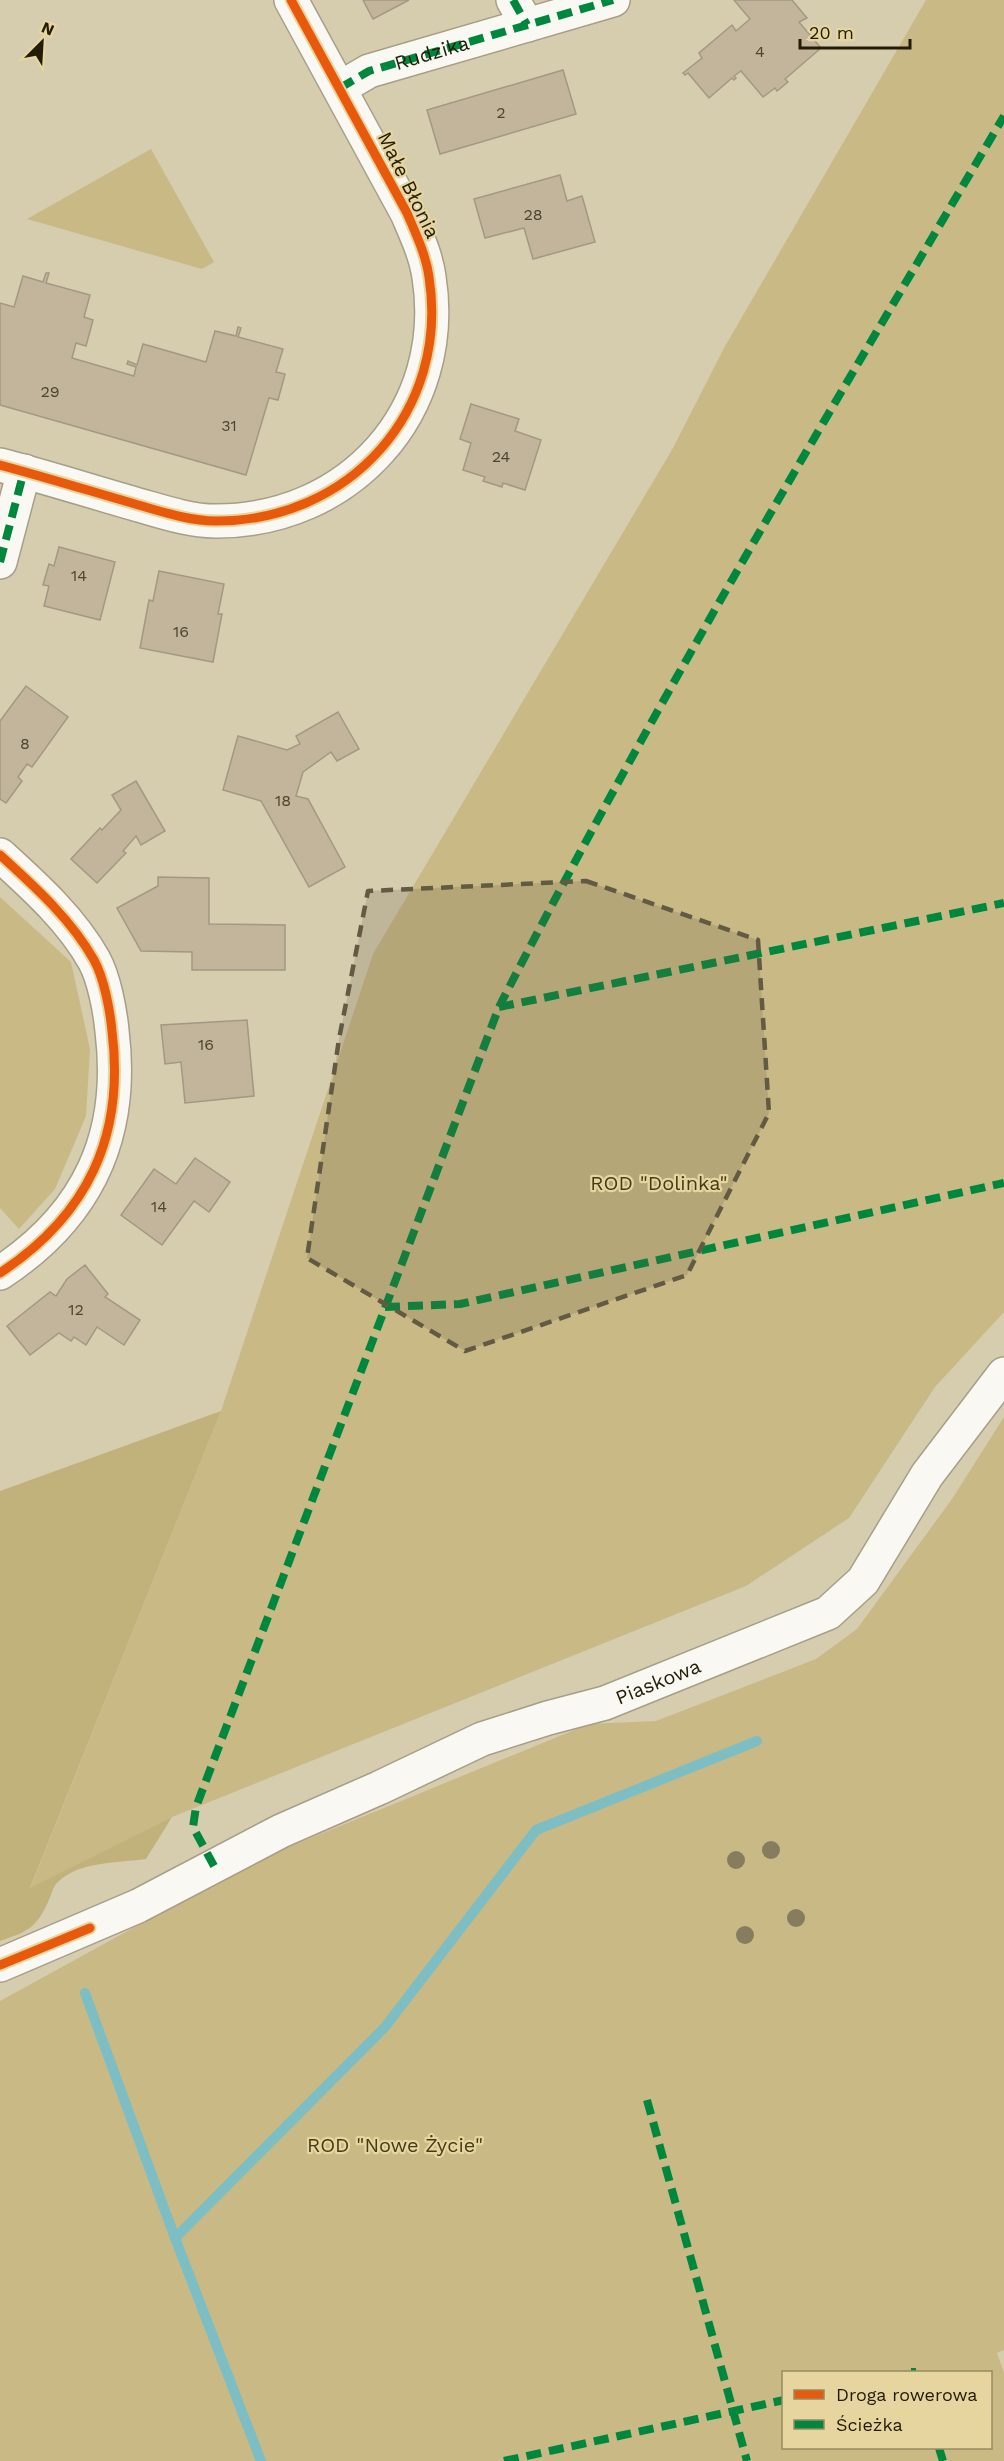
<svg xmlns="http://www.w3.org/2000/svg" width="1004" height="2461" font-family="'Work Sans',sans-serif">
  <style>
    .green { fill: #c8b985; fill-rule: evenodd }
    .forest { fill: #c1b27c }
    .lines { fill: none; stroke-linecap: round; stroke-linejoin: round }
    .stream { stroke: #7cbec3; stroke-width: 10 }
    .building { fill: #c2b59c; stroke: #a39882; stroke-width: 1.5 }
    .minor-casing { stroke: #a69f87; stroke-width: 36 }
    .minor { stroke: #f9f8f3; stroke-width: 33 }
    .quiet { stroke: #00873e; stroke-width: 8; stroke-dasharray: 15 8; stroke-linecap: butt }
    .cycleway-casing { stroke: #e6d59f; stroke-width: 13 }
    .cycleway { stroke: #e8590c; stroke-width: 9 }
    .tree { fill: #867d5e }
    .marked { fill: #625a42; fill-opacity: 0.2; stroke: #625a42; stroke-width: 4.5; stroke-dasharray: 12 8; stroke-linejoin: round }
    .labels { text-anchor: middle; stroke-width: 4.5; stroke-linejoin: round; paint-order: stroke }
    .number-label { font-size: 16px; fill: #4d452f }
    .street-label { font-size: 20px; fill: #231c07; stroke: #e6d59f }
    .park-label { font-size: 20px; fill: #443b1b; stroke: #e6d59f }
  </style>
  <rect width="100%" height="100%" fill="#d6cdaf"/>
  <g class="green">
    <path d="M926,0H1004V1312L935,1387L849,1518L746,1586L172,1817L30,1889L221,1411L373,954L673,448L724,348Z"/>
    <path d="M151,149L214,262L202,269L27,219Z"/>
    <path d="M0,897L71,962L90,1049L86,1116L55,1189L19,1229L0,1208Z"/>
    <path d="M1004,1417V2350L997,2353L1004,2373V2461H0V2001L257,1860L589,1724L656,1721L816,1659L857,1629L952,1499ZM784,2372H990V2448H784Z"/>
  </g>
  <path class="forest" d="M221,1411L30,1888L172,1817L146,1859C119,1863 79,1861 58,1882C53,1886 51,1896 48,1902C36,1929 26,1932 0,1941V1491Z"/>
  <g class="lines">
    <g class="stream">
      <path d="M85,1993L175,2238L261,2461"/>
      <path d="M175,2238L385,2027L536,1830L757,1741"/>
    </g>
  </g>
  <g class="building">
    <path d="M363,0H409L373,19Z"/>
    <path d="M734,0H792L807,18L799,22L821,48L785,79L788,82L777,91L775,88L763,97L741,71L734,76L736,78L734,80L732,78L709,98L688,73L685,75L683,73L702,58L699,53L732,25L736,31L750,19Z"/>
    <path d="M563,70L576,114L440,154L427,110Z"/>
    <path d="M560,175L567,201L582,196L595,242L533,259L524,228L485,238L474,199Z"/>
    <path d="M46,273H49L46,283L90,295L84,317L93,320L86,346L76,343L72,358L134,376L136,367L127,364L128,361L137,365L143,344L206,362L215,331L236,336L238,327L241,328L238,337L283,349L276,372L285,374L278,400L269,398L246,475L0,405V303L14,307L23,276L43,282Z"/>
    <path d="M471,404L519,419L515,431L541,440L525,490L503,483L502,487L483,481L485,477L463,470L471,443L460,439Z"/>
    <path d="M59,547L115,562L100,620L44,606L49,586L43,585L49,564L54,566Z"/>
    <path d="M159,571L224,584L218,614H222L213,662L140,648L149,600L153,601Z"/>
    <path d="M26,686L68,717L32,767L27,764L18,777L22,781L6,803L0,799V721Z"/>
    <path d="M338,712L359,749L337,761L331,752L303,772L296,796L308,799L345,867L309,887L261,801L223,790L238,736L287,750L300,744L296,736Z"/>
    <path d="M136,781L165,831L141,845L136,836L123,851L126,853L97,883L71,859L100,828L102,830L121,810L112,795Z"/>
    <path d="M158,877L209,878V924L285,925V970H192V952L141,951L117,908L158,886Z"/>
    <path d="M247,1020L254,1096L185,1103L181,1062L165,1064L161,1025Z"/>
    <path d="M195,1158L230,1182L209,1212L194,1201L162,1245L121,1215L154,1169L176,1184Z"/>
    <path d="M85,1265L108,1294L105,1297L140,1320L124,1345L97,1327L86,1345L74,1337L71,1341L59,1333L30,1355L7,1326L50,1292L56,1296L67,1279Z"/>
  </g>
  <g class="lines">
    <g class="minor-casing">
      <g id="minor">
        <path d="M513,0L527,25"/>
        <path d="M340,88L369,71L613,0"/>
        <path d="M0,465C45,477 90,491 135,504C160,511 189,521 215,521C349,522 450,411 429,277C426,255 416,234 407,213L291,0"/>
        <path d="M0,562L24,471"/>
        <path d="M0,855C34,886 71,919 94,960C104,978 110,1010 112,1031C125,1136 88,1215 0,1273"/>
        <path id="s1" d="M0,1965L138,1906L281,1831L379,1788L482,1739L548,1718L605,1703L828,1613L863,1581L927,1475L1004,1374"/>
      </g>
    </g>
    <use href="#minor" class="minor"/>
    <g class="quiet">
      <path d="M513,0L527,25"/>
      <path id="s2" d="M340,88L369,71L613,0"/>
      <path d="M0,562L24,471"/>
      <path d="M499,1007L1004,903"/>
      <path d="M385,1307L460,1304L1004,1183"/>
      <path d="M214,1866L193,1827L196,1807L499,1007C654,703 831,410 1004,116"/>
      <path d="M647,2100L747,2461"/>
      <path d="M911,2372H916"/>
      <path d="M939,2448L943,2461"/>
      <path d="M504,2461L784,2400"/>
    </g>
    <g class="cycleway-casing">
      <g id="cycleway">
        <path d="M0,465C45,477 90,491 135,504C160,511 189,521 215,521C349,522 450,411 429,277C426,255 416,234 407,213L291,0"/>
        <path d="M0,855C34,886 71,919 94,960C104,978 110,1010 112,1031C125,1136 88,1215 0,1273"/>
        <path d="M0,1965L90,1928"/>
      </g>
    </g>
    <use href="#cycleway" class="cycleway"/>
  </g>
  <g class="tree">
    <circle cx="771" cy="1850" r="9"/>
    <circle cx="736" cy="1860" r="9"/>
    <circle cx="796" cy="1918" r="9"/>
    <circle cx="745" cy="1935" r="9"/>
  </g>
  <path class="marked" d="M586,881L758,940L769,1113L687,1275L465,1351L307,1258L339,1039L368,891Z"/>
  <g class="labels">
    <g class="number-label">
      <text x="760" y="57">4</text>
      <text x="501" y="118">2</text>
      <text x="533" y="220">28</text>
      <text x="50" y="397">29</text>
      <text x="229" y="431">31</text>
      <text x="501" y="462">24</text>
      <text x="79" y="581">14</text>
      <text x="181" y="637">16</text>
      <text x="25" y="749">8</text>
      <text x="283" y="806">18</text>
      <text x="206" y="1050">16</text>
      <text x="159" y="1212">14</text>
      <text x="76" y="1315">12</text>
    </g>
    <g class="street-label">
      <text dy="7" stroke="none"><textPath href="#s2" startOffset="99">Rudzika</textPath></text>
      <text transform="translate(409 185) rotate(64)" y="7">Małe Błonia</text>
      <text dy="7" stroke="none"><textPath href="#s1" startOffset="718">Piaskowa</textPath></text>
    </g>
    <g class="park-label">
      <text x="659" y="1190">ROD "Dolinka"</text>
      <text x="395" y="2152">ROD "Nowe Życie"</text>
    </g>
  </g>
  <rect x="782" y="2371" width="210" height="78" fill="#e6d59f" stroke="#988b62" stroke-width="1.5"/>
  <rect x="794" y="2390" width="30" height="9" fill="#e8590c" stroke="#988b62" stroke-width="1.5"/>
  <text x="836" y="2401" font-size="18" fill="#231c07">Droga rowerowa</text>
  <rect x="794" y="2420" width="30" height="9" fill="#00873e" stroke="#988b62" stroke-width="1.5"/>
  <text x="836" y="2431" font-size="18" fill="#231c07">Ścieżka</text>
  <g transform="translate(42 42) rotate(24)" stroke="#e6d59f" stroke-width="4.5" paint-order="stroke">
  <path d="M0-4.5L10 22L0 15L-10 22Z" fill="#231c07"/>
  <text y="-9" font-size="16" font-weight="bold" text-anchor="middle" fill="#231c07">N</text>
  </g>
  <path d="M800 39v9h110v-9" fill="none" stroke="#231c07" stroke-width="3"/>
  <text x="809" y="39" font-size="18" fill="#231c07" stroke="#e6d59f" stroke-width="4.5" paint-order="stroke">20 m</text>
</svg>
